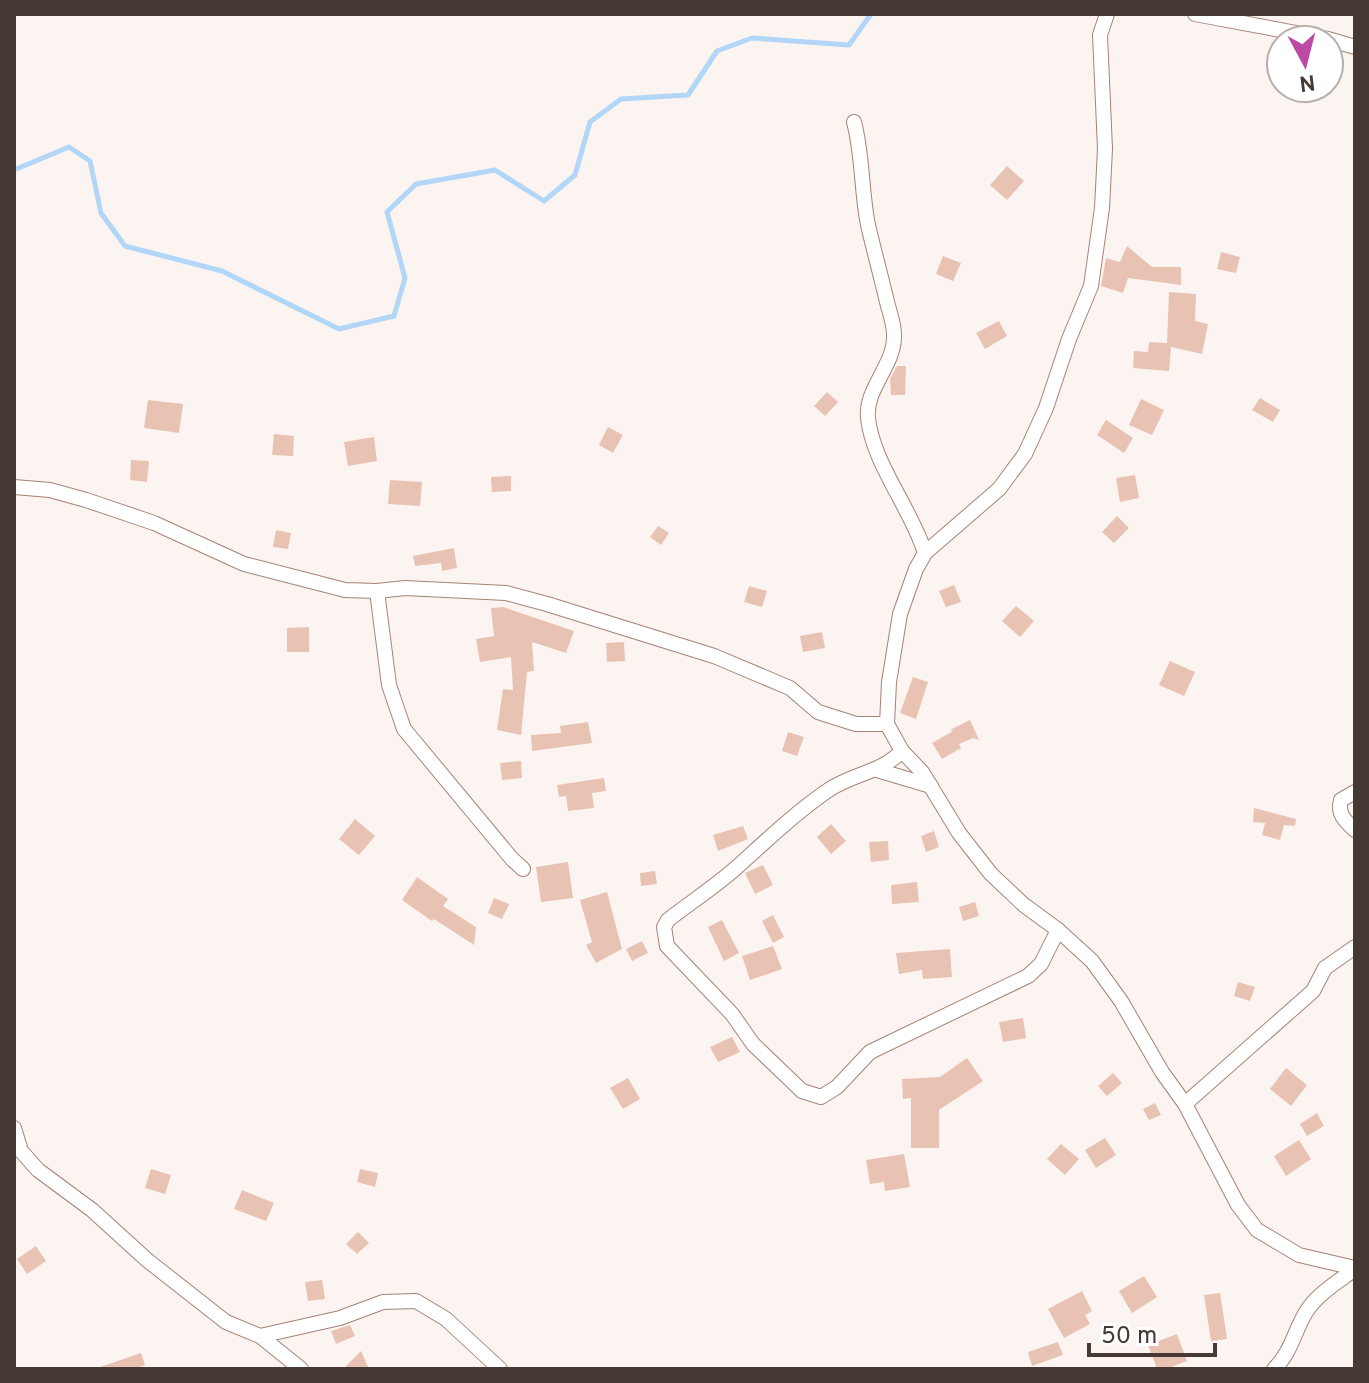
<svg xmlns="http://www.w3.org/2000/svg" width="1369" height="1383" font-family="Overpass,sans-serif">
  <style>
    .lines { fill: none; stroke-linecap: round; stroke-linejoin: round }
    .stream { stroke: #b2d6f8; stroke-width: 5 }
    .building { fill: #e8c3b4 }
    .street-casing { stroke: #a58375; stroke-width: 16 }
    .street { stroke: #fff; stroke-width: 14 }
  </style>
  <rect width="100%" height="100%" fill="#fcf4f1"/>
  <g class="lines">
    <path class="stream" d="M14,170L69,147L90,161L101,213L125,246L222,271L339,329L394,316L405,278L387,212L416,184L495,170L544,201L575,175L590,122L621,99L688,95L717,51L752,38L849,45L871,14"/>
  </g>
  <g class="building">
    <path d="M1007,166L1024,181L1007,200L990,185Z"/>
    <path d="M1127,246L1152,267H1181V285L1128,278L1123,293L1101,286L1106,258L1120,262Z"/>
    <path d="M1221,252L1240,257L1236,273L1217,269Z"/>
    <path d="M943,256L961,263L953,281L936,274Z"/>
    <path d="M1169,292L1196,294L1195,321L1208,324L1202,354L1171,347L1169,371L1133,368L1134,351L1148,352L1149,342L1167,343Z"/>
    <path d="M999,321L1007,336L985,349L976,333Z"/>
    <path d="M897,366H906L905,395H891L890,379Z"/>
    <path d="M827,392L838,402L825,416L814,406Z"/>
    <path d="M1260,398L1280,410L1273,422L1252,410Z"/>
    <path d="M1141,399L1164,410L1152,435L1129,425Z"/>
    <path d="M148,400L183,404L179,433L144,428Z"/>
    <path d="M1106,420L1133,438L1124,453L1097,435Z"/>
    <path d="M608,427L623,435L613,453L599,445Z"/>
    <path d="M274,434L294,436L293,456L272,455Z"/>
    <path d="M374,437L377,461L348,466L344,442Z"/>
    <path d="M131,460L149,461L147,482L130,480Z"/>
    <path d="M1135,475L1139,498L1120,502L1116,478Z"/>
    <path d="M511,476V491L492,492L491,477Z"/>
    <path d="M390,480L422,482L420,506L388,504Z"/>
    <path d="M1117,516L1129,528L1114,543L1102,532Z"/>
    <path d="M658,526L669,533L661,545L650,537Z"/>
    <path d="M276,530L291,533L288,549L273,547Z"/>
    <path d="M454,548L457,568L442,571L441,563L415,566L413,556Z"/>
    <path d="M954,585L961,602L946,607L939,591Z"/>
    <path d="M749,586L767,591L762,607L744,602Z"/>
    <path d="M1016,606L1034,621L1020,637L1002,621Z"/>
    <path d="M503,607L574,631L566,653L532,642L534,671L527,672L521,735L497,730L503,689L513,690L511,657L480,662L476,639L494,636L491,608Z"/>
    <path d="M309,627V652H287V628Z"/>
    <path d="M822,632L825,648L803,652L800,636Z"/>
    <path d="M624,642L625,661L607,662L606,643Z"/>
    <path d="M1170,661L1195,672L1184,696L1159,685Z"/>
    <path d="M913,677L928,682L916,719L900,713Z"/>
    <path d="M970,720L979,740L973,738L959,744L961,748L942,759L932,743L953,731L950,730Z"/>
    <path d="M588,722L592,743L532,751L531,735L561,733L560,726Z"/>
    <path d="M788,732L804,737L797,756L782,751Z"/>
    <path d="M521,761L522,778L502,780L500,763Z"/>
    <path d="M604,778L606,791L592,793L594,808L568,811L566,796L559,797L557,785Z"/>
    <path d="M1254,808L1296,819L1295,826L1284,825L1280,840L1262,835L1265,823L1253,822Z"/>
    <path d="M355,819L375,836L359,855L339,839Z"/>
    <path d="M831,824L846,841L831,854L817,837Z"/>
    <path d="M743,826L748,839L718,851L713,835Z"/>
    <path d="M934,831L939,847L926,852L921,836Z"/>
    <path d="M888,841L889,860L871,862L869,842Z"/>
    <path d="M568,862L573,898L541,902L536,867Z"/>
    <path d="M763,865L773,885L755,894L745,873Z"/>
    <path d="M655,871L657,884L641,886L640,873Z"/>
    <path d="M417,877L448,899L443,906L476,927L474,945L434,919L432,921L402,900Z"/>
    <path d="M917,882L919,902L892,904L891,885Z"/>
    <path d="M607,892L622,949L596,963L586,945L592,942L580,900Z"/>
    <path d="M494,898L509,904L502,919L488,913Z"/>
    <path d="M975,902L979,916L963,921L959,907Z"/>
    <path d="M773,915L784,937L773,943L762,921Z"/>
    <path d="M722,920L739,953L724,961L708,927Z"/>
    <path d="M642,941L648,953L632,961L626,949Z"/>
    <path d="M773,946L782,969L750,980L742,956Z"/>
    <path d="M950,949L952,977L923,979L922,970L899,974L896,953Z"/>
    <path d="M1238,982L1255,987L1250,1001L1234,996Z"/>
    <path d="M1023,1018L1026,1038L1003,1042L999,1022Z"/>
    <path d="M732,1037L740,1052L718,1062L710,1047Z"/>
    <path d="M967,1058L983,1081L939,1110V1148H911V1098L903,1099L902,1079L940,1077Z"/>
    <path d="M1286,1068L1307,1085L1291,1106L1270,1089Z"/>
    <path d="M1113,1073L1122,1083L1107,1096L1098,1086Z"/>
    <path d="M628,1078L640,1099L623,1109L610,1088Z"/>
    <path d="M1155,1103L1161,1115L1149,1120L1143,1109Z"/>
    <path d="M1317,1113L1324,1126L1307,1136L1300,1124Z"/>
    <path d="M1105,1138L1116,1155L1096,1168L1085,1150Z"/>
    <path d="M1299,1140L1311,1159L1286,1176L1274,1156Z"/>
    <path d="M1061,1144L1079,1159L1065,1175L1047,1159Z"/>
    <path d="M904,1154L910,1187L885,1191L884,1182L870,1184L866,1160Z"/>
    <path d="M151,1169L171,1175L165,1194L145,1188Z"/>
    <path d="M360,1169L378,1173L375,1187L357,1182Z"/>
    <path d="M242,1190L274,1203L266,1221L234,1209Z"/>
    <path d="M358,1232L369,1243L357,1254L346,1244Z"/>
    <path d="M36,1246L46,1261L27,1274L17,1259Z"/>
    <path d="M1144,1276L1157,1297L1132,1313L1119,1291Z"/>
    <path d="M322,1280L325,1299L308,1301L305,1282Z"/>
    <path d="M1082,1291L1092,1311L1085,1315L1090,1324L1064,1338L1048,1309Z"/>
    <path d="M1220,1293L1227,1339L1211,1341L1204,1295Z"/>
    <path d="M350,1325L355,1336L336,1344L331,1331Z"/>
    <path d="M1177,1334L1187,1361L1166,1369H1157L1148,1345Z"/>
    <path d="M1058,1342L1063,1355L1032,1366L1028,1352Z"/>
    <path d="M361,1351L369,1369H343Z"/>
    <path d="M141,1353L145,1365L134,1369H101L100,1367Z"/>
  </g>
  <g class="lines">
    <g class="street-casing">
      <g id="street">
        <path d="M1107,14L1100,35L1105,149L1102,208L1091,286L1069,339L1046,408L1025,454L999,489L925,553L916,569L900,614L889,682L887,724L902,751L922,772L959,833L991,874L1024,905L1058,930L1092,961L1121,1001L1162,1072L1185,1104L1238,1205L1257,1230L1299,1255L1355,1268"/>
        <path d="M1195,14L1328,39L1355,47"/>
        <path d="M854,122C863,156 861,190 868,225C874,251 881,276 887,302C890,314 895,326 894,338C893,367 865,389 868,418C873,464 911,508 925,553"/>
        <path d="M14,487L50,490L86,500L154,523L244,564L345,590L377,591L405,588L506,593L547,604L714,656L790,688L818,712L856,724H887"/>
        <path d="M377,591L389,685L404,729L512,859L523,869"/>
        <path d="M902,751C881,773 851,774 827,791C794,814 767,840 737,867C716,886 691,902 668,920L664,927L667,946L732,1014L753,1044L802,1091L821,1097L837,1087L870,1052L1028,976L1041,964L1058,930"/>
        <path d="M877,770L931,786"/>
        <path d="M1355,792L1341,800C1337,814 1345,821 1355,830"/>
        <path d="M1185,1104L1313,991L1325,968L1355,947"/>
        <path d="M14,1128L21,1151L38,1170L92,1210L147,1260L226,1322L260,1336L301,1369"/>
        <path d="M260,1336L340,1318L383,1302L416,1301L446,1319L500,1369"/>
        <path d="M1274,1369C1291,1353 1294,1332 1306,1312C1317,1294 1339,1281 1355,1269"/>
      </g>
    </g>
    <use href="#street" class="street"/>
  </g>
  <rect width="1369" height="1383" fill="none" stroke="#463832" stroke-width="32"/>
  <g transform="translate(1305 64) rotate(173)"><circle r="38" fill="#ffffff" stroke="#b5afad" stroke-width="2"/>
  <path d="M0-6L14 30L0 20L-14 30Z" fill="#bc4aa4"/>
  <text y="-12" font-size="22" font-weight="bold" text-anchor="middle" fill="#463832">N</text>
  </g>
  <path d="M1089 1343v12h126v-12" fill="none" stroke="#463832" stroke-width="4"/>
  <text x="1101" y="1343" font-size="24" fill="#463832" stroke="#ffffff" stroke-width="6" paint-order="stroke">50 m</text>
</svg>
